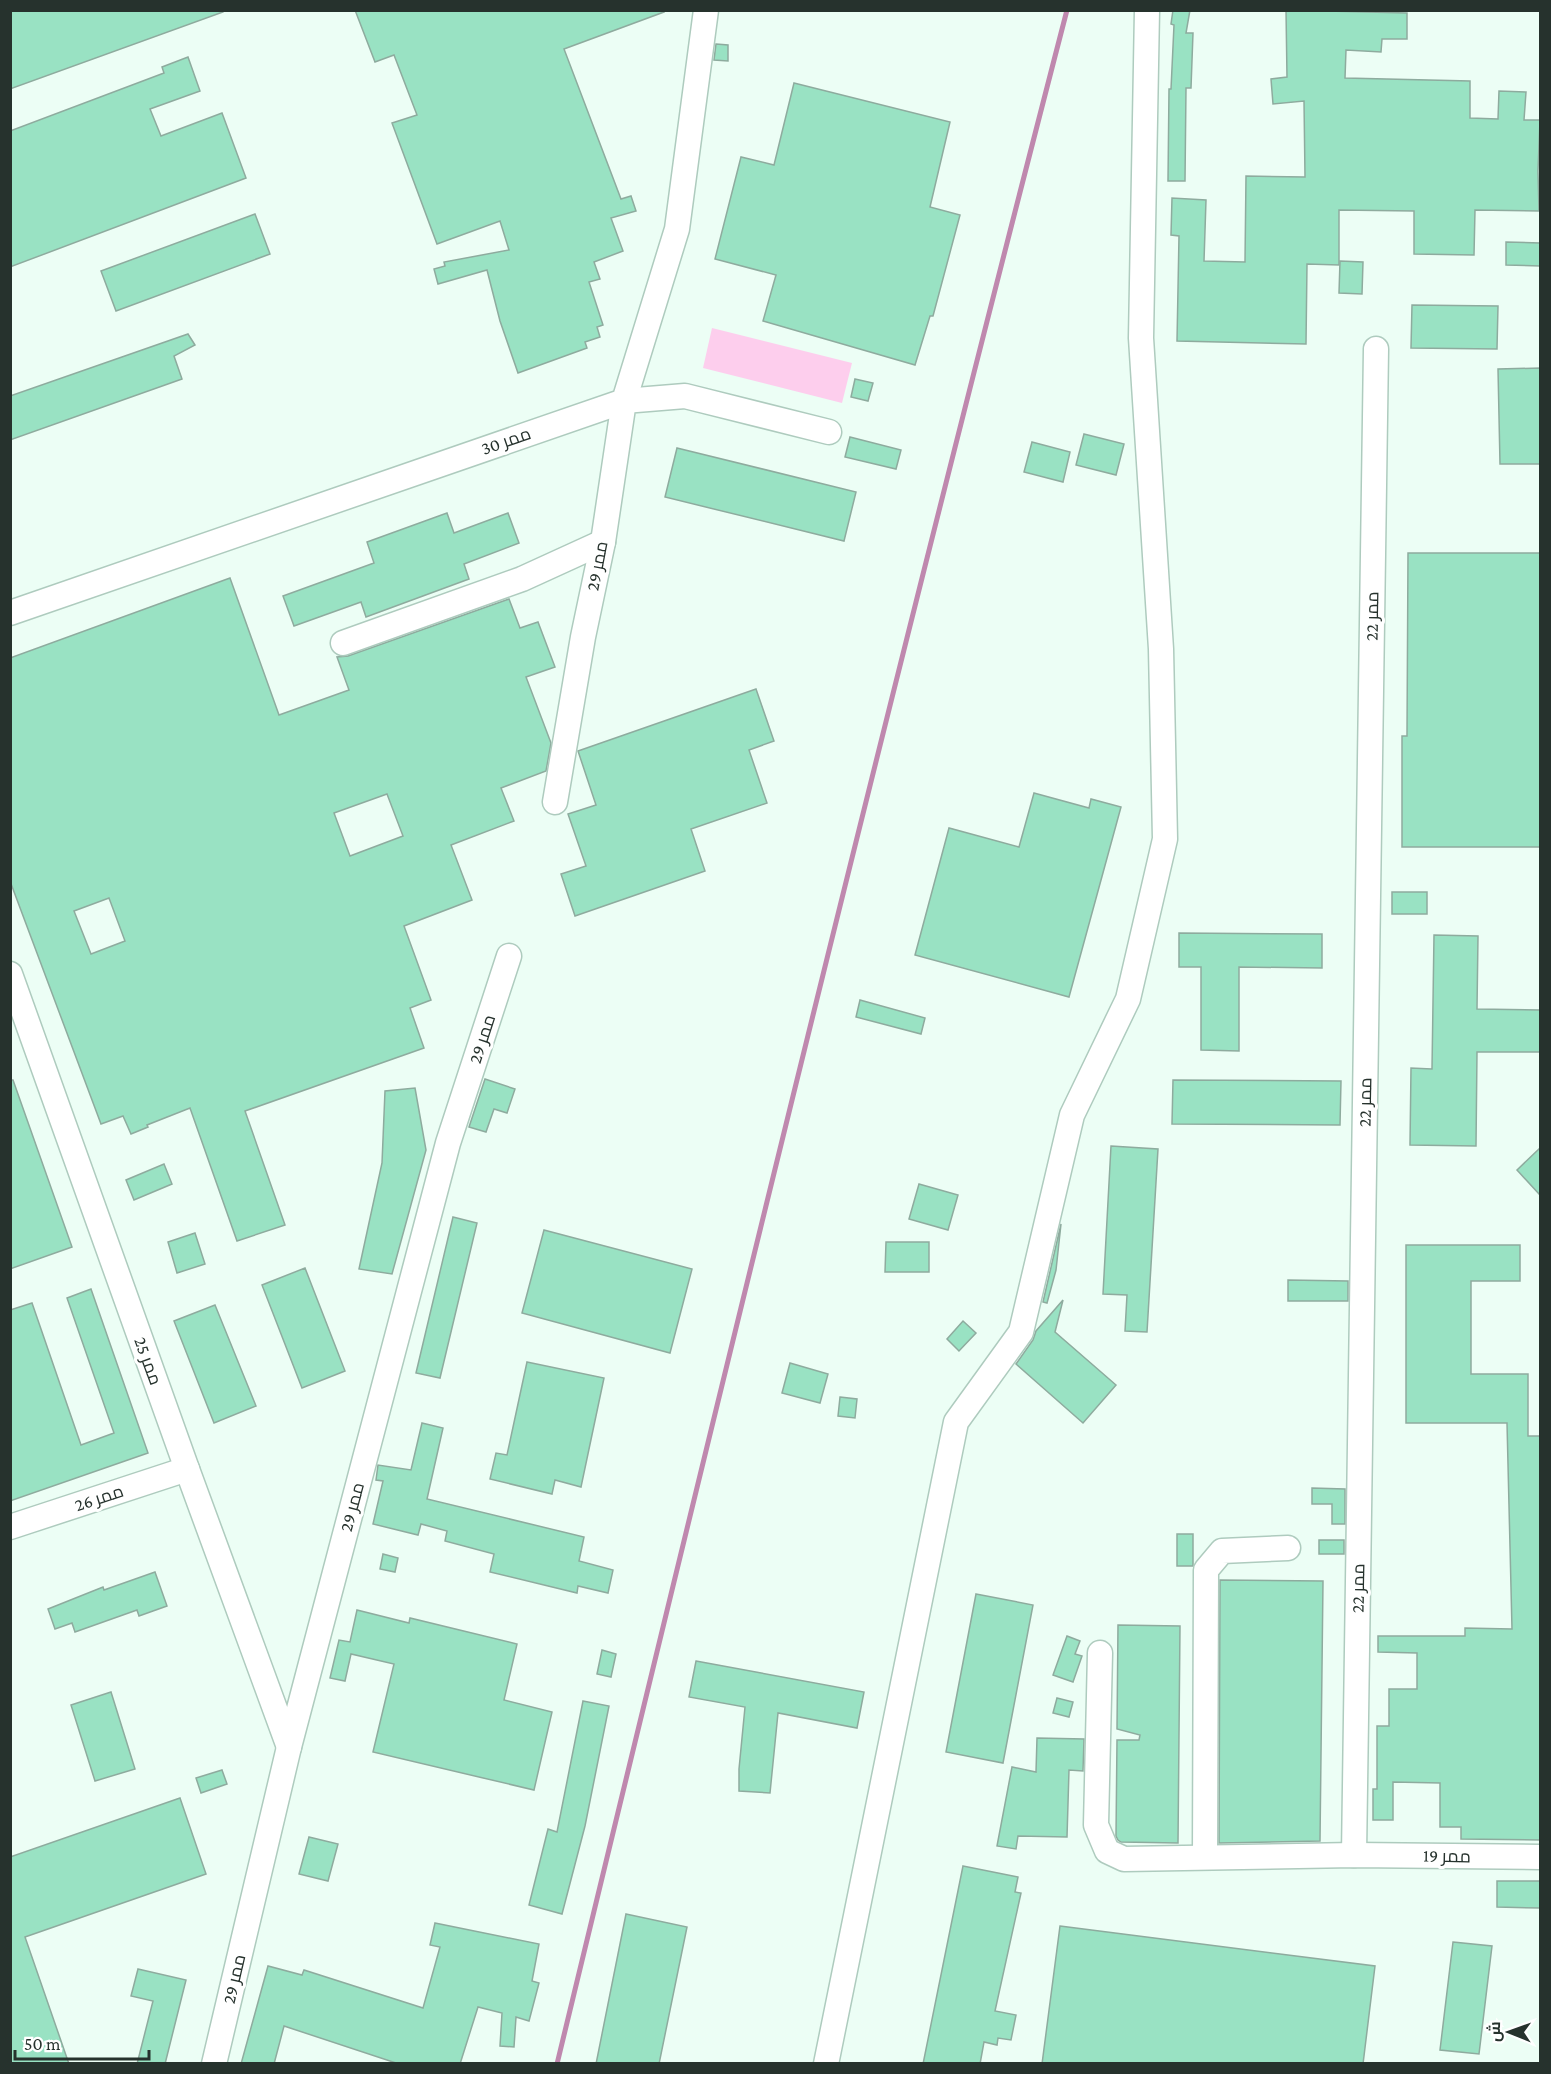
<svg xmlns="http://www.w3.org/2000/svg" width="1551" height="2074" font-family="'Crimson Pro',Cairo,serif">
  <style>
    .green { fill: #fdceed }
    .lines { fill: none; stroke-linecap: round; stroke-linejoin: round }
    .stream { stroke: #bf88ae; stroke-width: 5 }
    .building { fill: #99e2c3; stroke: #8eab9e; stroke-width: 1.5; fill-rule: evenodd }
    .minor-casing { stroke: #aecbbe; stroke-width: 27 }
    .minor { stroke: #fff; stroke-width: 24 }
    .labels { text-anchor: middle; stroke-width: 6; stroke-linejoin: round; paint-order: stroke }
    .street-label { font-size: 18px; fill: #26322d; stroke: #fff }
  </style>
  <rect width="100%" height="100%" fill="#ecfef5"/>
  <path class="green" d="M712,328L852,363L842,403L703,368Z"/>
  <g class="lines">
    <path class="stream" d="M557,2064C723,1378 890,693 1067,10"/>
  </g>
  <g class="building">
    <path d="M10,10H223V12L10,89Z"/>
    <path d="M355,10H663L664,12L564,49L621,199L631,196L636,211L611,218L623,251L594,262L600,279L589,282L603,325L597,327L600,337L585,342L587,348L518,373L500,321L487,270L438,284L434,269L445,266L444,262L509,250L500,221L437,244L392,123L417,115L394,55L375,62Z"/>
    <path d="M1173,10H1190L1186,33H1193L1191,88H1186L1185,181H1168L1169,89H1171L1174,25L1171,24Z"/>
    <path d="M1286,10L1407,13V39H1382L1381,52L1346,50L1345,78L1470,81V118L1498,119L1499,91L1526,92L1524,120H1540L1538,171L1539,211L1475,210L1474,255L1414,254V211L1339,210V265L1307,264L1306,344L1177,341L1179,236L1171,235L1172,198L1206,200L1204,261L1245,262L1246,176L1305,177L1304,101L1273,104L1271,79L1287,77Z"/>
    <path d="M716,44L728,45V61L714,60Z"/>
    <path d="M188,57L200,91L150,109L161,136L222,113L246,178L10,267V131L164,73L162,67Z"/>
    <path d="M794,83L950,122L930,207L960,215L933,316H930L915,365L763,321L776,275L715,259L741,157L774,165Z"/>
    <path d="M255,214L270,254L116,311L101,271Z"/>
    <path d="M1506,242L1540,243V266L1506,265Z"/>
    <path d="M1340,261L1363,262L1362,294L1339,293Z"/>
    <path d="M1412,305L1498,306L1497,349L1411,348Z"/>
    <path d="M188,334L195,345L174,356L182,379L10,440V396Z"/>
    <path d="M1540,368V464H1500L1498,369Z"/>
    <path d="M855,379L873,383L868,401L851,397Z"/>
    <path d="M1084,434L1124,444L1116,475L1076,465Z"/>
    <path d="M850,437L901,450L896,469L845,457Z"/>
    <path d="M1032,442L1070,452L1063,482L1024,472Z"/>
    <path d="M677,448L856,492L844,541L665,497Z"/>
    <path d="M447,513L454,533L508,513L519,543L464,564L469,579L366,617L361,602L294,626L283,596L374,563L367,542Z"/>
    <path d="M1408,553H1540V847H1402V736H1407Z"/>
    <path d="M230,578L279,715L349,690L337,657L348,656L509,599L520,628L538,622L555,667L526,677L551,743L546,771L501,788L514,821L451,845L472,900L404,926L431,1000L410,1008L424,1048L245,1111L285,1225L237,1241L190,1108L147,1125L148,1127L131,1134L123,1116L101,1124L10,881V658ZM387,794L403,836L350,856L334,813ZM109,898L125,941L91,954L74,911Z"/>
    <path d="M756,689L774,741L749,750L767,803L691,829L705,871L575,916L561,874L586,866L568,814L596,805L578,751Z"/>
    <path d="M1034,793L1089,808L1091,799L1121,807L1069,997L915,955L949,828L1019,847Z"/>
    <rect x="1392" y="892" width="35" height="22"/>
    <path d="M1179,933L1322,934V968L1239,967V1051L1201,1050V967H1179Z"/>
    <path d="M1434,935L1478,936L1477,1009L1540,1010V1052H1477L1476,1146L1410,1145L1411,1068L1432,1069Z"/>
    <path d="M860,1000L925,1018L921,1034L856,1017Z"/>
    <path d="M485,1079L515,1089L507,1113L494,1109L486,1132L469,1127Z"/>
    <path d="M10,1080H13L72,1247L10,1269Z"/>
    <path d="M1173,1080L1341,1081L1340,1125L1172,1124Z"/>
    <path d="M415,1088L426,1150L392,1274L359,1269L382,1163L385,1091Z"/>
    <path d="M1111,1146L1158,1149L1147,1332L1125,1331L1127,1295L1103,1294Z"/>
    <path d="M1540,1148V1195L1517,1170Z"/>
    <path d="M164,1164L172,1184L134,1200L126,1180Z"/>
    <path d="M919,1184L958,1195L948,1230L909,1219Z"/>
    <path d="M453,1217L477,1223L440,1378L416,1373Z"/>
    <path d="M1061,1224L1056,1270L1047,1303L1043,1302Z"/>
    <path d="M544,1230L692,1269L670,1353L522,1313Z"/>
    <path d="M195,1233L205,1264L177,1273L168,1242Z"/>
    <path d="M886,1242H929V1272H885Z"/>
    <path d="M1406,1245H1520V1281H1471V1374H1528V1436H1540V1840L1461,1839V1827H1440V1783L1393,1782V1820H1373V1789H1377V1726H1389V1689H1417V1653L1378,1652V1636H1465V1628L1512,1629L1507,1423H1406Z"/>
    <path d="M305,1268L345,1371L302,1388L262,1285Z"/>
    <path d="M1288,1280L1348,1281V1301H1288Z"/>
    <path d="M91,1289L148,1453L10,1501V1310L32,1303L81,1445L114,1433L67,1298Z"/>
    <path d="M1063,1300L1055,1332L1116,1385L1083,1423L1016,1364L1033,1340L1036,1331Z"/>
    <path d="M215,1305L256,1406L214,1423L174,1321Z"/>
    <path d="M963,1321L976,1333L959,1351L947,1339Z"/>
    <path d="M527,1362L604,1378L581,1487L555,1480L552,1494L490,1479L496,1453L507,1455Z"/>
    <path d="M790,1363L828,1374L820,1403L782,1393Z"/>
    <path d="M840,1397L857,1399L855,1418L838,1416Z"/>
    <path d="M422,1423L443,1428L427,1499L584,1537L579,1561L613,1570L608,1593L578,1586L577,1593L490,1572L494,1554L445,1541L447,1531L421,1524L418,1535L373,1524L383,1481L376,1480L378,1465L411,1470Z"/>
    <path d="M1312,1488L1345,1489V1524H1332V1504H1312Z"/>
    <rect x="1177" y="1534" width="16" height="32"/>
    <rect x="1319" y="1540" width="25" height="14"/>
    <path d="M383,1554L398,1558L395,1572L380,1569Z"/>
    <path d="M155,1572L167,1606L139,1616L137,1610L75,1632L72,1623L55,1629L48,1609L103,1587L104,1590Z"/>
    <path d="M1220,1580L1323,1581L1320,1841L1219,1843Z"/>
    <path d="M976,1594L1033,1605L1003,1763L946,1752Z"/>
    <path d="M357,1610L409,1623L410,1618L517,1644L504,1700L552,1712L534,1790L373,1752L394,1664L351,1654L345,1681L330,1678L339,1640L350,1642Z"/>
    <path d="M1118,1625L1180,1626L1178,1843L1121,1842L1118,1840L1116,1836L1117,1740H1139L1140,1735L1117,1729Z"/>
    <path d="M1067,1636L1080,1641L1075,1654L1082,1656L1073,1682L1053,1675Z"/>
    <path d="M602,1650L616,1654L611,1677L597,1674Z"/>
    <path d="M696,1661L864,1692L857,1728L778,1713L770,1793L739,1791V1769L745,1707L689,1697Z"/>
    <path d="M111,1692L135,1769L95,1781L71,1705Z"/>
    <path d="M1057,1698L1073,1702L1069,1717L1053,1713Z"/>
    <path d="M583,1701L609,1706L585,1826L562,1914L529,1905L548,1829L557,1832Z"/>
    <path d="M1037,1738L1084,1739L1083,1771L1069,1770L1067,1837L1018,1836L1016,1849L997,1846L1012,1767L1036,1772Z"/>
    <path d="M222,1770L227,1784L201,1793L196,1778Z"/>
    <path d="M180,1798L206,1874L25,1937L69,2064H10V1857Z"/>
    <path d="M309,1837L338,1844L328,1881L299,1874Z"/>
    <path d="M963,1866L1018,1877L1015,1892L1021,1893L995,2011L1016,2015L1011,2040L998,2038L997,2045L984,2042L980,2064H923Z"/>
    <path d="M1497,1881H1540V1908L1497,1907Z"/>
    <path d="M626,1914L687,1927L659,2064H596Z"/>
    <path d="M435,1923L539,1944L532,1981L539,1983L529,2021L516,2017L514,2047L500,2046L502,2013L478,2007L460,2064H399L284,2026L274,2064H241L268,1966L302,1975L304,1970L423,2008L440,1947L430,1945Z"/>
    <path d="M1060,1926L1375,1966L1363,2064H1042Z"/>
    <path d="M1453,1942L1492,1946L1479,2054L1440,2050Z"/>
    <path d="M138,1969L186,1980L165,2064H137L153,2001L131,1996Z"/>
  </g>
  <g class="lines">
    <g class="minor-casing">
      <g id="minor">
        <path d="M10,613L624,401L677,229L706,10"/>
        <path d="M343,643L522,579L603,542"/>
        <path d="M555,802L583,637L603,542L624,401L685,396L829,432"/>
        <path d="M10,974L187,1469L289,1747"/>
        <path d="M10,1527L187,1469"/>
        <path d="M1100,1653L1096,1825L1107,1851L1124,1859L1354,1855L1540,1857"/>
        <path d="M1354,1855L1376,349"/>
        <path d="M1205,1857L1206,1570L1222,1551L1288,1548"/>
        <path d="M214,2064L289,1747L448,1143L509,956"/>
        <path d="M826,2064L956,1422L1021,1332L1072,1115L1128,999L1165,839L1161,649L1141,338L1147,10"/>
      </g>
    </g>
    <use href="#minor" class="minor"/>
  </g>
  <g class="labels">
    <g class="street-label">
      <text transform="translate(506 441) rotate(-19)" y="6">ممر 30</text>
      <text transform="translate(597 566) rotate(-79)" y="6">ممر 29</text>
      <text transform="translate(1372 616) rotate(-89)" y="6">ممر 22</text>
      <text transform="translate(482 1039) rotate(-72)" y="6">ممر 29</text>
      <text transform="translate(1365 1102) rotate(-89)" y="6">ممر 22</text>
      <text transform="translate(148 1361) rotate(70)" y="6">ممر 25</text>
      <text transform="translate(99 1498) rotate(-18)" y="6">ممر 26</text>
      <text transform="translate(352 1507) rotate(-75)" y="6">ممر 29</text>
      <text transform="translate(1358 1588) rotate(-89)" y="6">ممر 22</text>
      <text transform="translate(1447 1856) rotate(1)" y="6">ممر 19</text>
      <text transform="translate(234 1979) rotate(-77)" y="6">ممر 29</text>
    </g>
  </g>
  <rect width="1551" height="2074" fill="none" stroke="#26322d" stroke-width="24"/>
  <g transform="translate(1509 2032) rotate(271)" stroke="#ffffff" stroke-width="4.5" paint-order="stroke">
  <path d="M0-4.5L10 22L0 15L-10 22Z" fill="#26322d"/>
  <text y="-9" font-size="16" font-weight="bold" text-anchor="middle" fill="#26322d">ش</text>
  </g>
  <path d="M15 2050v9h134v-9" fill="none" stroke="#26322d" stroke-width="3"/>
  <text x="24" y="2050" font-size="18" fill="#26322d" stroke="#ffffff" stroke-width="4.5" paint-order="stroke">50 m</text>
</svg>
